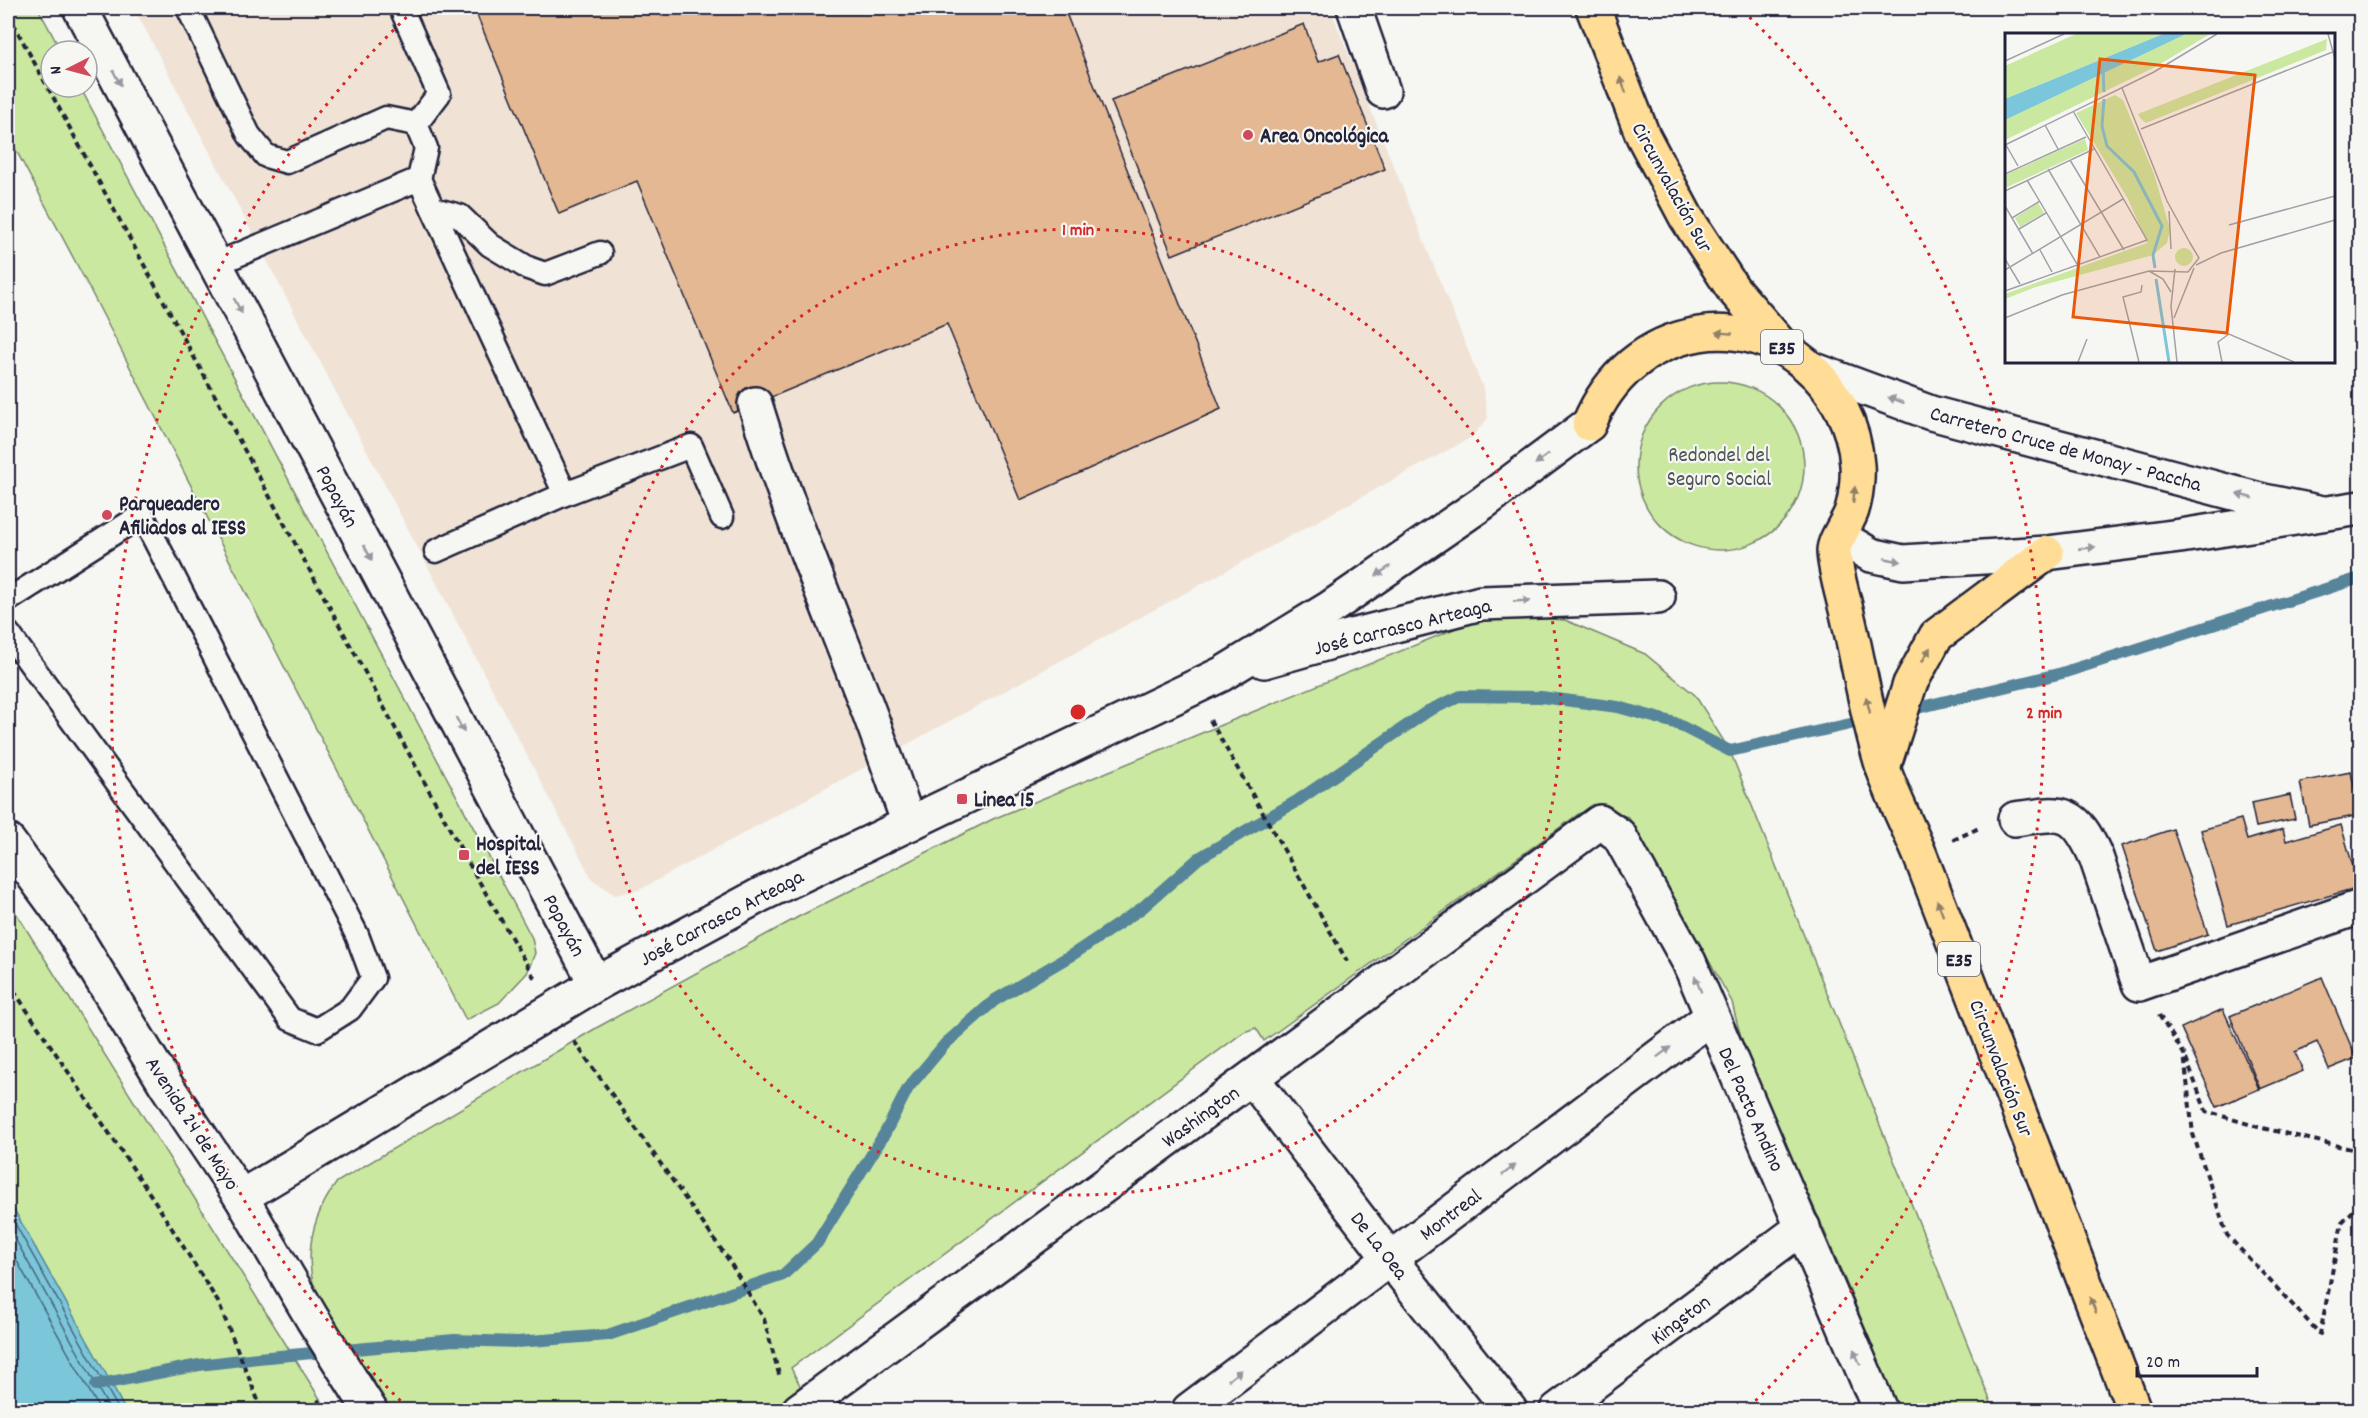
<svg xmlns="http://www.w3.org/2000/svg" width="2368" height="1418" font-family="Dekko,sans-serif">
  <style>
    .built { fill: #f0e3d6 }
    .green { fill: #cae8a0; stroke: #76856e; stroke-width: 1.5 }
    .water { fill: #7bc6da; stroke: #57849a; stroke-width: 1.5 }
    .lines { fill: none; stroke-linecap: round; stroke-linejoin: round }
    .shore { stroke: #46647b; stroke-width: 1.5 }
    .stream { stroke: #57849a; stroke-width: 12 }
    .building { fill: #e3b893; stroke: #22223b; stroke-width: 1.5 }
    .service-casing { stroke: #22223b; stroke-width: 27 }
    .pedestrian-casing { stroke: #22223b; stroke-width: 38 }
    .minor-casing { stroke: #22223b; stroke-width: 38 }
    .secondary-casing { stroke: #22223b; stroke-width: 38 }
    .trunk-casing { stroke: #22223b; stroke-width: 38 }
    .path { stroke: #22223b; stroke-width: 4; stroke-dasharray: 6 4.5; stroke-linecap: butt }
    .service { stroke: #f6f6f2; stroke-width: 22 }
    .pedestrian { stroke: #f6f6f2; stroke-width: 33 }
    .minor { stroke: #f6f6f2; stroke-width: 33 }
    .secondary { stroke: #f6f6f2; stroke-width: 33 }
    .trunk { stroke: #ffdd96; stroke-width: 33 }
    .oneway { fill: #9797a0 }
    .oneway2 { fill: #908068 }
    .ring { fill: none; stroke: #d62828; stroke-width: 3; stroke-dasharray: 3 6 }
    .poi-dot { fill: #d1495b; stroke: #f6f6f2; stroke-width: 2 }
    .labels { text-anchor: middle; stroke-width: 4.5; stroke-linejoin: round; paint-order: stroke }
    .shield { fill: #f6f6f2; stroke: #626272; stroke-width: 1.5 }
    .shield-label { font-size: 20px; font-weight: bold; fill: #22223b }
    .poi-label { font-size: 21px; font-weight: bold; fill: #22223b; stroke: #f6f6f2; text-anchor: start }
    .street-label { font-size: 21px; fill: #22223b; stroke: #f6f6f2 }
    .park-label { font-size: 21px; fill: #4c5454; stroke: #f6f6f2 }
    .inset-river { fill: none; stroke: #7bc6da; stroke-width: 3 }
    .inset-road { fill: none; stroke: #a1a1a9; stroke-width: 1.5 }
    .view { fill: #e8590c; fill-opacity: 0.15; stroke: #e8590c; stroke-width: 3 }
    .inset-edge { fill: none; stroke: #22223b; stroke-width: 3 }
    .centre { fill: #d62828; stroke: #f6f6f2; stroke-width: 3 }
    .ring-label { font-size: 18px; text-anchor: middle; font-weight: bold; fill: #d62828; stroke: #f6f6f2; stroke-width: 4.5; stroke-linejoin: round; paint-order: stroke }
  </style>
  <rect width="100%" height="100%" fill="#f6f6f2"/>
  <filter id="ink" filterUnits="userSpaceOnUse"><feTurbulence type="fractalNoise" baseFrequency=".0167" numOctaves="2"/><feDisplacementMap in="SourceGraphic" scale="12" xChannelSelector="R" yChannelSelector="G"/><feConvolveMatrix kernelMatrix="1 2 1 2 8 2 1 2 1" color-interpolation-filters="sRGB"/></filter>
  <g filter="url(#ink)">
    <path class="built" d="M134,8H1330L1483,388L1488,418L1472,437L639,890L615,895L592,879Z"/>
    <g class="green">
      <path d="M8,8H38L61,51H51V87H80L532,938L535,953L527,973L499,1003L466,1020L83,276L8,135Z"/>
      <circle cx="1720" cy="466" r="84"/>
      <path d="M1512,616L1565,620L1645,654L1695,695L1730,751L1994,1410H1899C1870,1342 1843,1272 1813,1205C1783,1138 1747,1073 1732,1002L1628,817L1604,810L1580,813L1264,1041L1256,1028L1244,1032L791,1368L804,1393L777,1410H379C335,1335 274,1268 337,1182L598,1027L800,916L993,819L1476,620Z"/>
      <path d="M8,902L18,916L327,1410H125L8,1199Z"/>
    </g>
    <path class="water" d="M8,1199L110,1381L125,1410H14L8,1398Z"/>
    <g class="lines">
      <g class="shore">
        <path d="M8,1211L119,1410"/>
        <path d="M8,1226L110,1410"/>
        <path d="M8,1245L100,1410"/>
      </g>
      <g class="stream">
        <path d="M1905,711L2062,673L2360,578"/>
        <path d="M96,1385L199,1365L258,1358L454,1340L517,1342L608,1335L783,1275L817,1243L885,1133L908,1088L945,1044L995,1000L1075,953L1142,908L1199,858L1297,801L1428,711L1461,696L1541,697L1618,707L1675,723L1730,751L1868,720"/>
      </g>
    </g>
    <g class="building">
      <path d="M474,8H1064L1221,409L1020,500L947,324L733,413L637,181L559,214Z"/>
      <path d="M1304,24L1318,62L1339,54L1385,169L1172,255L1111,101Z"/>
      <path d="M2351,772L2358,805L2360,804V819V815L2309,825L2300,782Z"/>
      <path d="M2290,795L2295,819L2256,827L2251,803Z"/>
      <path d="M2241,819L2247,840L2283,829L2286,841L2341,825L2359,887L2228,925L2201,830Z"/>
      <path d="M2173,829L2208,934L2157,951L2122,846Z"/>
      <path d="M2322,977L2356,1058L2329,1069L2317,1042L2295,1052L2303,1071L2260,1089L2230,1016Z"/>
      <path d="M2223,1009L2259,1089L2217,1107L2181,1028Z"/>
    </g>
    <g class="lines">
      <g class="service-casing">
        <g id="service">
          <path d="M188,8L249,135L266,156L287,162L386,118L416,124L426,148L419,179L216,264"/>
          <path d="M401,8L439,94L416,124"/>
          <path d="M419,179L565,494L691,446L722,517"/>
          <path d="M433,209L460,216L490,245L528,268L545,274L600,253"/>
          <path d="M436,551L565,494"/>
          <path d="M8,600L142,515L357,935L373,978L350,1009L317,1030L290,1019L8,633"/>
        </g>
      </g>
      <g class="pedestrian-casing">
        <path id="pedestrian" d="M755,404C786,505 826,601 864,699C880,740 894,782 909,824"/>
      </g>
      <g class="minor-casing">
        <g id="minor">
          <path d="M80,8L596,984"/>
          <path d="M1354,8L1383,91"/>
          <path d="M2015,819C2063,812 2074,808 2096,857L2139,984L2360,907"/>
          <path d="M1252,1078L1390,1259L1510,1410"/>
          <path d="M799,1410L1600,822L1619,835L1689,962L1880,1410"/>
          <path d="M1189,1410L1711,1017"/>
          <path d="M1557,1410L1803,1227"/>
        </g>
      </g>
      <g class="secondary-casing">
        <g id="secondary">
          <path d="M1812,369L1931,413L2264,501L2323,513"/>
          <path d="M1840,537L1871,555L1903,562L2047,553L2180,536L2360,508"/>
          <path d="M1264,661L1356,635L1481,603L1658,597"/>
          <path d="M8,841L65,919L166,1085L241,1197L312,1318L370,1410"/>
          <path d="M241,1197L596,984L762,894L1222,674L1330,608L1484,502L1589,424"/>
        </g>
      </g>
      <g class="trunk-casing">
        <g id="trunk">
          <path d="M1593,8L1643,136L1686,217L1733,289L1783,347"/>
          <path d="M1589,424C1609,376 1647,343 1699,334C1779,321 1852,385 1857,465C1858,477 1856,497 1852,510C1849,521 1834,540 1834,551C1834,568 1845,603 1849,622C1860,670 1868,721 1883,768C1893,797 1908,826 1920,855L2134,1410"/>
          <path d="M1883,768L1910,684L1936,636L2047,553"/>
        </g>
      </g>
      <g class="path">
        <path d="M8,14L464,855L535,979"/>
        <path d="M1210,720L1347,961"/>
        <path d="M1953,840L1979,828"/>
        <path d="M8,982L156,1203L218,1302L262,1410"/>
        <path d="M2159,1015L2184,1054L2193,1134L2227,1235L2320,1334L2342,1222L2360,1204"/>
        <path d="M574,1041L728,1259L764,1319L780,1378"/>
        <path d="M2186,1059L2206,1111L2258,1127L2360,1151"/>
        <path d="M310,1410L320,1400"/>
      </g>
      <use href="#service" class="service"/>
      <use href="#pedestrian" class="pedestrian"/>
      <use href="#minor" class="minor"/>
      <use href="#secondary" class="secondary"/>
      <use href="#trunk" class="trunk"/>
    </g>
    <defs><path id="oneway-solid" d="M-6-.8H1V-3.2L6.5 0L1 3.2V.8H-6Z" transform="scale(1.5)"/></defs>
    <g class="oneway">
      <use href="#oneway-solid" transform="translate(117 78) rotate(62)"/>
      <use href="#oneway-solid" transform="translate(238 306) rotate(62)"/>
      <use href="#oneway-solid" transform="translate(1896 400) rotate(-160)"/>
      <use href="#oneway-solid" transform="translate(1542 459) rotate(143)"/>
      <use href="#oneway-solid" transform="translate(2245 496) rotate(-165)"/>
      <use href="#oneway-solid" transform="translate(2087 548) rotate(-7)"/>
      <use href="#oneway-solid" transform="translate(368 553) rotate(62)"/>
      <use href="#oneway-solid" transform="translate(1893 560) rotate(11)"/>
      <use href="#oneway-solid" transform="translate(1383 571) rotate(146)"/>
      <use href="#oneway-solid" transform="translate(1522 601) rotate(-2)"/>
      <use href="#oneway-solid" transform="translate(460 725) rotate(62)"/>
      <use href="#oneway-solid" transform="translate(1698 984) rotate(-112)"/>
      <use href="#oneway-solid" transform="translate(1664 1052) rotate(-37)"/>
      <use href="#oneway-solid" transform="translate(1509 1170) rotate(-37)"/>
      <use href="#oneway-solid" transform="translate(1857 1357) rotate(-113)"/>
      <use href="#oneway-solid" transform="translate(1235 1375) rotate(-37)"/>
    </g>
    <g class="oneway2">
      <use href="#oneway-solid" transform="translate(1623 85) rotate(-111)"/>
      <use href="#oneway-solid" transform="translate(1724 333) rotate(-175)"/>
      <use href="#oneway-solid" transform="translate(1854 495) rotate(-84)"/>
      <use href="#oneway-solid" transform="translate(1926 655) rotate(-61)"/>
      <use href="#oneway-solid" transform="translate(1868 705) rotate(-104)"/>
      <use href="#oneway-solid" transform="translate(1940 908) rotate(-111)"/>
      <use href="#oneway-solid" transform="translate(2093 1305) rotate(-111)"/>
    </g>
  </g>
  <g class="ring">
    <circle cx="1078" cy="712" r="483"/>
    <path d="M407 1407A966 966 0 0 1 413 11M1743 11A966 966 0 0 1 1749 1407"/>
  </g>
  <g class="poi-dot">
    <circle cx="1248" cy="135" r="6"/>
    <circle cx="107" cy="515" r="6"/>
    <rect x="956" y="793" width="12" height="12" rx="3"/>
    <rect x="458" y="849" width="12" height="12" rx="3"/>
  </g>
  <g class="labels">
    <g class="shield">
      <rect x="1761" y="330" width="42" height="34" rx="4.5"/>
      <rect x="1938" y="942" width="42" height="34" rx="4.5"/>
    </g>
    <g class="shield-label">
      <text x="1782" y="354">E35</text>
      <text x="1959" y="966">E35</text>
    </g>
    <g class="poi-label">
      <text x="1260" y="142">Area Oncológica</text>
      <text x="119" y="510">Parqueadero<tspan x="119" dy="24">Afiliados al IESS</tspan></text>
      <text x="974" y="806">Linea 15</text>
      <text x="476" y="850">Hospital<tspan x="476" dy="24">del IESS</tspan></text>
    </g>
    <g class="street-label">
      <text transform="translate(1673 187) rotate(61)" y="7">Circunvalación Sur</text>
      <text transform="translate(2066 448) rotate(15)" y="7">Carretero Cruce de Monay - Paccha</text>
      <text transform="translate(338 496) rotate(62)" y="7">Popayán</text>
      <text transform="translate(1402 626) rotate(-14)" y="7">José Carrasco Arteaga</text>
      <text transform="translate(721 917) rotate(-28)" y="7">José Carrasco Arteaga</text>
      <text transform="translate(565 925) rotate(62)" y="7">Popayán</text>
      <text transform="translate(2002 1068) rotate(69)" y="7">Circunvalación Sur</text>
      <text transform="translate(1752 1109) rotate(66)" y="7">Del Pacto Andino</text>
      <text transform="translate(1200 1116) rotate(-36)" y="7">Washington</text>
      <text transform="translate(193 1123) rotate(57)" y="7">Avenida 24 de Mayo</text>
      <text transform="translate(1450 1214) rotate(-37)" y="7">Montreal</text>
      <text transform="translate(1380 1245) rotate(52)" y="7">De La Oea</text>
      <text transform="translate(1680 1319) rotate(-37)" y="7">Kingston</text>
    </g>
    <g class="park-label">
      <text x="1719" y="461">Redondel del<tspan x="1719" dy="24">Seguro Social</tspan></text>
    </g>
  </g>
  <g transform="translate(2005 33)">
    <rect width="330" height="330" fill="#f6f6f2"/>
    <path d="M71,1H158L0,66V33ZM181,1H205L150,34L0,107V87ZM322,6L321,17L141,90L135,85L133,81ZM110,62L118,67L149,141L165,196L162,210L148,222L31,254L0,266V261L142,210L123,166L71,80ZM80,106L83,117L0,155V142ZM33,170L39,180L15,194L10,185ZM170 224a9 9 0 1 1 18 0a9 9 0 1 1-18 0Z" fill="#cae8a0"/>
    <path d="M158,1H181L0,87V66Z" fill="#7bc6da"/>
    <path class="inset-river" d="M98,36L99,59M99,66L97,93L102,113L129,139L157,193L148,222L150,235M151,246L164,329"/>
    <path class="inset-road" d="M323,1L330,26M0,28L59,1M117,55L162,168L185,210M40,92L53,116M136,96L330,18M0,112L149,39L212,1M1,112L13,133M65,127L119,217M43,136L95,224M0,141L81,104M22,147L72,231M0,158L89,116M0,173L28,221M164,178L166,216M7,185L35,168M224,192L330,163M14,196L41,180M35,217L47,239M0,226L15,251M191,232L216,220L330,187M170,236L166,273L172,329M0,237L118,166M144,238L158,246L166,259M0,258L142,207L68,78M0,285L57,262L144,238L183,239L194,225L185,210M169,285L189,235M73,329L82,306M134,329L118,264L136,259L137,252M217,329L213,309L224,301L289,329"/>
    <path class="view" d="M95,26L250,42L222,300L68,284Z"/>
    <rect width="330" height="330" class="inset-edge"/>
  </g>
  <circle cx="1078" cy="712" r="9" class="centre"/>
  <g class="ring-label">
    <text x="1078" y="235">1 min</text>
    <text x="2044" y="718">2 min</text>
  </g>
  <rect width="2368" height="1418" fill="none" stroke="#f6f6f2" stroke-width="30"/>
  <rect x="15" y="15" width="2338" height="1388" fill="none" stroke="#22223b" stroke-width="2" filter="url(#ink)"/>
  <g transform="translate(69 69) rotate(264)"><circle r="28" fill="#f6f6f2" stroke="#a1a1a9" stroke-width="1.5"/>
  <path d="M0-4.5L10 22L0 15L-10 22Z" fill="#d1495b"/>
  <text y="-9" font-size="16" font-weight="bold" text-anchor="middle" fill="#22223b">N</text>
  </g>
  <path d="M2137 1367v9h120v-9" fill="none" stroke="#22223b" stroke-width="3"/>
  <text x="2146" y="1367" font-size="18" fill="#22223b" stroke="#f6f6f2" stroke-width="4.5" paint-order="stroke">20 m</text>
</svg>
